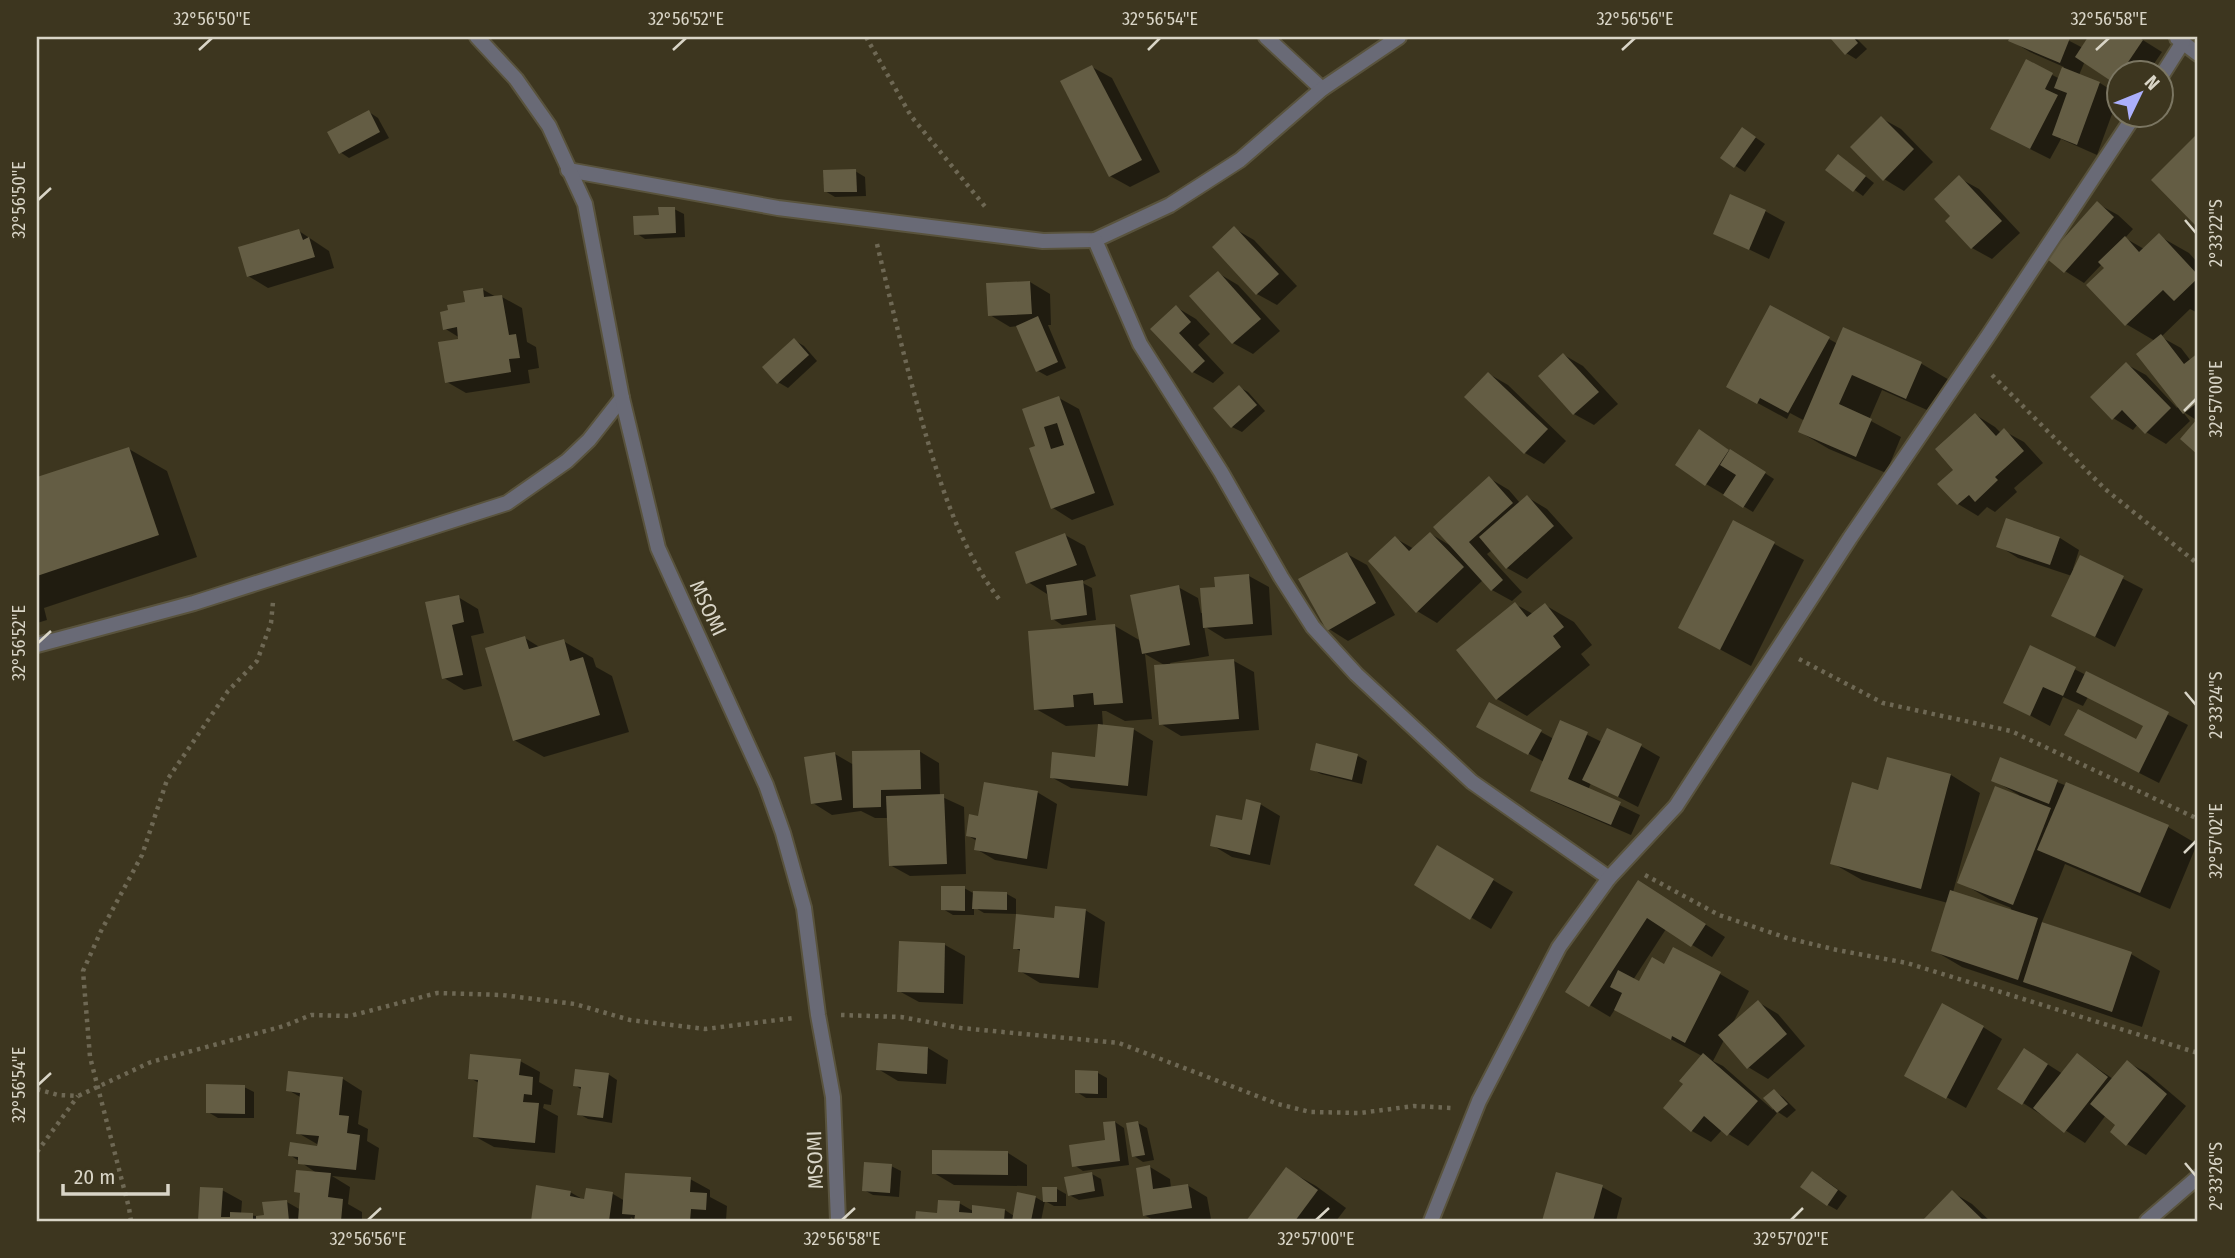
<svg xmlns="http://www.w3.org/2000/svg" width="2235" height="1258" font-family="'Fira Sans Condensed',sans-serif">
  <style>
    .shadow { fill: #0007 }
    .building { fill: #645d44; fill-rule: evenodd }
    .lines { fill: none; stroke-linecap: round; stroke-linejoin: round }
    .minor-casing { stroke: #59533d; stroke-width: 18 }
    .tertiary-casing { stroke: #59533d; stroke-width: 18 }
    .path { stroke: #6e6854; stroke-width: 4.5; stroke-dasharray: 3.5 5; stroke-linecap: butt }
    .minor { stroke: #696a76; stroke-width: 14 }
    .tertiary { stroke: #696a76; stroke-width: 14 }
    .ticks { fill: none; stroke: #d9d5c7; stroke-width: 2.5 }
    .labels { text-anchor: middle; stroke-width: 6; stroke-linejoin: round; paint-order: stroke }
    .street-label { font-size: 21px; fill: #d9d5c7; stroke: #3d361f }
    .neatline { fill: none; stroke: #d9d5c7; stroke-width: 2.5 }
    .ticks-label { font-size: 18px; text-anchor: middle; fill: #d9d5c7 }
  </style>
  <rect width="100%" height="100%" fill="#3d361f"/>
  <g class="shadow">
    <path d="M1836,37H1855L1867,49L1856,59L1846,53L1833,40Z"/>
    <path d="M2012,37H2062L2083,48L2090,37H2138L2162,52L2147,74H2120V84L2085,61L2079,75L2100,83L2119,95L2097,155L2061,139L2050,159L2012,140L2027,62L2060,79L2064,67L2030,52L2010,40Z"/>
    <path d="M1092,67L1112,78L1160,172L1130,187L1110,176Z"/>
    <path d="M369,112L378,118L389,138L349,158L340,152Z"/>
    <path d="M1881,118L1901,129L1933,162L1904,191L1884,179Z"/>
    <path d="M1752,135L1765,144L1745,172L1723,158Z"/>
    <path d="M1848,162L1874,183L1863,196L1827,170Z"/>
    <path d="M855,171L865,177L866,196L835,197L825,191Z"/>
    <path d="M1959,178L1979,189L2020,233L1992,259L1972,248L1947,221L1953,216Z"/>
    <path d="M2098,204L2118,215L2133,229L2125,238L2144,249L2159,236L2189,253L2198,263V313L2190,309L2161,337L2181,348L2191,361L2198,355V421L2182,411L2190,421L2166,444L2146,432L2138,424L2133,430L2113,418L2126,364L2146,375L2177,408L2179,406L2155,341L2126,324L2106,268L2102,264L2084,283L2065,271Z"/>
    <path d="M674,209L684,214L685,237L645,239L636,233Z"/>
    <path d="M1765,211L1785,222L1769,259L1715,233Z"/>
    <path d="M1235,229L1254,240L1297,286L1277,305L1257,294Z"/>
    <path d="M299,231L329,251L334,268L268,288L248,276Z"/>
    <path d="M1218,273L1238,285L1280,331L1253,354L1233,343Z"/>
    <path d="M1030,282L1050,294L1051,325H1048L1066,368L1047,376L1038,371L1018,326L1010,327L990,315Z"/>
    <path d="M482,289L496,297H502L522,308L527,342L536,347L539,368L528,370L530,383L466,393L447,382L460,340V338L444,328Z"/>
    <path d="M1176,307L1196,319L1210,334L1198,345L1224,373L1213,383L1193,372L1153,329Z"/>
    <path d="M1771,307L1838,344L1844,330L1922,364L1951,381L1936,414L1882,390L1869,420L1901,437L1886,473L1829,449L1800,432L1805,421L1790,413L1787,419L1728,387Z"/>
    <path d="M794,340L804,346L817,361L788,388L778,382Z"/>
    <path d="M1564,355L1583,366L1618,404L1594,425L1574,414Z"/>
    <path d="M1489,374L1508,385L1566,441L1544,464L1525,453Z"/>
    <path d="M1239,387L1248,392L1265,411L1242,432L1232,427L1215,408Z"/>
    <path d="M1059,398L1079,409L1114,505L1072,520L1053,508L1037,447L1024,410Z"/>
    <path d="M1976,415L1995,427L2001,433L2004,431L2024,442L2043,463L2014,488L2017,492L1995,512L1987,507L1978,516L1958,504L1955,470Z"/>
    <path d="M1699,431L1774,479L1753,512L1706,484Z"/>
    <path d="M129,449L167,471L197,557L44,608L47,620L37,623V479Z"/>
    <path d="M1489,478L1509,490L1520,503L1527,497L1547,509L1573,538L1527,579L1507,568L1492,550L1487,554L1522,592L1512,601L1492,590L1483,580L1437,623L1417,611L1395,538L1414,549L1431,534L1451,546Z"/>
    <path d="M2007,521L2060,538L2079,550L2073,569L2075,570L2081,557L2143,589L2115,647L2053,615L2072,576L2018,558L1999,546Z"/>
    <path d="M1734,522L1804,560L1751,666L1680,628Z"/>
    <path d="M1065,535L1085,546L1096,576L1081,582L1092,588L1096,620L1062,625L1053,619L1047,594L1028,582Z"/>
    <path d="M1347,554L1367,565L1395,615L1348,641L1329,629Z"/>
    <path d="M1249,576L1269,587L1272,635L1225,639L1204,626L1209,656L1170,663L1171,666L1234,661L1254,672L1259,730L1181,736L1161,724L1166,666L1145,654L1152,719L1125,721L1106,711H1102L1103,726L1133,729L1153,741L1147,796L1071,788L1051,777L1097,759L1100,724L1066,726L1036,709L1115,626L1141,641L1178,587L1198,598L1201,613H1204L1217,589Z"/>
    <path d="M458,597L478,609L484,633L471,636L482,686L464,690L444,678L427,603Z"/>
    <path d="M1515,604L1533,614L1545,605L1574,622L1592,645L1581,654L1590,665L1527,716L1497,699Z"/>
    <path d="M525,638L541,648L563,641L593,658L596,667L612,676L629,732L544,757L514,740Z"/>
    <path d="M2031,647L2086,675L2087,673L2188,725L2159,783L2086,746L2137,741L2144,726L2088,697L2083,706L2063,697L2050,726L2005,702Z"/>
    <path d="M1561,722L1602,742L1641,746L1660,757L1638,807L1591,783L1588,790L1640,815L1631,835L1552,801L1533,790L1544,762L1498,737L1541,732L1554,739Z"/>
    <path d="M919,751L939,763L940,796L964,807L966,874L910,876L890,865L889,818H875L861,811L832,815L813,803L835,754L854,765Z"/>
    <path d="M1358,756L1367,761L1362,784L1321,774L1312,769Z"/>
    <path d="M1888,759L1951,775L1980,793L1953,892L2010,911L2011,908L1989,899L1960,882L2019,795L1993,780L2057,782L2168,827L2197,844L2170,909L2065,864L2042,922L2131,954L2160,971L2142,1027L1962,967L1933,950L1948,903L1862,880L1832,863L1879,792Z"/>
    <path d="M1037,792L1057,804L1047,869L995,860L976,849L977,841L967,835L980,817Z"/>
    <path d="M1260,804L1280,816L1270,865L1232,857L1212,845L1243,822Z"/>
    <path d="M1438,847L1513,892L1491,929L1416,885Z"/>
    <path d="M964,888L975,894H1007L1016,899V914L984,913L974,907V915H953L943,909Z"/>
    <path d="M1658,894L1725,937L1712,957L1666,929L1633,980L1640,984L1665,966L1720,974L1749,991L1732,1025L1758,1002L1778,1014L1805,1046L1768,1079L1748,1067L1724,1040L1713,1061L1723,1066L1773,1110L1774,1091L1783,1097L1796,1110L1787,1118L1778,1112L1748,1146L1722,1130L1711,1142L1692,1131L1686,1084L1702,1056L1615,1009L1610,1017L1568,992Z"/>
    <path d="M1085,910L1105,922L1098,988L1040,983L1020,971L1022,952L1015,948L1055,920Z"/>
    <path d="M945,945L965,956L963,1004L919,1002L899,991Z"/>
    <path d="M1983,1027L2002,1039L1966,1108L1923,1084Z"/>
    <path d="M928,1048L948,1060L946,1084L898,1081L878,1069Z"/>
    <path d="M2078,1055L2113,1079L2127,1062L2147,1073L2186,1106L2146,1155L2127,1144L2118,1125L2106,1115L2085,1143L2023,1103L2044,1062L2063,1074Z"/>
    <path d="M520,1061L540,1072L539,1082L553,1090L551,1105L544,1104L543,1108L558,1116L555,1153L494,1147L474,1136L479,1083L470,1078Z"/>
    <path d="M1098,1073L1107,1078V1098H1086L1077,1092Z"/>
    <path d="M608,1074L617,1080L612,1123L588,1119L579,1114L582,1090L575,1085Z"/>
    <path d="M343,1079L362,1091L358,1124L368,1129L367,1141L379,1148L375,1180L332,1176L350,1187L348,1204L362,1212V1221H200L202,1188L222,1190L242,1201L241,1214L265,1217L287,1202L301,1210L302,1194L296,1191L318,1174L290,1155L319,1148L317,1144L298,1133L302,1098L288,1090Z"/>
    <path d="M244,1087L254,1092V1118H218L208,1112Z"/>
    <path d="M1115,1122L1124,1128L1129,1165L1083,1171L1074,1165L1107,1141Z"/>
    <path d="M1138,1123L1147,1128L1154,1160L1143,1162L1134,1156Z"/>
    <path d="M1008,1153L1027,1165V1186L954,1185L934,1173Z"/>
    <path d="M891,1166L901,1171L899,1197L873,1195L864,1190Z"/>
    <path d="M1150,1167L1170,1179L1171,1188L1187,1185L1207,1197L1211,1219L1155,1221L1144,1215Z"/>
    <path d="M1286,1169L1316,1186L1346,1208L1336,1221H1248Z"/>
    <path d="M1092,1174L1101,1179L1104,1196L1079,1200L1069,1195Z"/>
    <path d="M1557,1174L1602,1187L1622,1198L1616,1221H1544Z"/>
    <path d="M1822,1178L1847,1196L1837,1210L1828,1205Z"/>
    <path d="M690,1179L710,1190V1197L727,1206L726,1220L636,1221L631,1217L630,1221H533L538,1187L570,1192L584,1200L587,1190L613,1194L625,1201Z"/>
    <path d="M1044,1189H1057L1066,1194V1206H1054L1045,1201L1041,1221H917V1213L939,1215L959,1203L973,1211L1005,1210L1014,1216L1035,1197L1044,1202Z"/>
    <path d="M1952,1192L1972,1204L1990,1221H1924Z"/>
  </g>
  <g class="building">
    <path d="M1834,37H1853L1858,43L1845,55L1831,39Z"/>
    <path d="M2010,37H2067L2070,38L2060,63L2008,41Z"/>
    <path d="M2088,37H2138L2143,40L2114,83L2075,57Z"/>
    <path d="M2026,59L2053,73L2045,89L2058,95L2030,149L1990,129Z"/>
    <path d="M1092,65L1142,160L1109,177L1060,81Z"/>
    <path d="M2062,67L2100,82L2077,145L2052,135L2067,93L2054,88Z"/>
    <path d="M369,110L380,132L339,154L327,132Z"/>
    <path d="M1881,116L1914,149L1883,181L1850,147Z"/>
    <path d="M1742,127L1756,137L1734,168L1720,158Z"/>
    <path d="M2198,133V228L2151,180Z"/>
    <path d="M1838,154L1866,176L1853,192L1825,170Z"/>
    <path d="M856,169L857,192H824L823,170Z"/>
    <path d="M1959,175L2002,221L1971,249L1945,221L1950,216L1934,199Z"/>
    <path d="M1730,194L1766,210L1749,250L1713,234Z"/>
    <path d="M2097,201L2114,217L2064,273L2046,258Z"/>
    <path d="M658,207H675L676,233L634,235L633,216L659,215Z"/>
    <path d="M1234,226L1279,274L1256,295L1212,247Z"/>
    <path d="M299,229L303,240L309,237L315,257L247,277L238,247Z"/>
    <path d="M2159,233L2198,275V278L2174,301L2163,290L2125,326L2086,285L2104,268L2098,262L2125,236L2139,252Z"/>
    <path d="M1218,271L1261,319L1232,344L1189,296Z"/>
    <path d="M1030,281L1032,314L988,316L986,283Z"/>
    <path d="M483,288L484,297L502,295L509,335L516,334L520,358L509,359L511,372L445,383L438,342L458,339L457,327L443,330L440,312L448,310L447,305L465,302L463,291Z"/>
    <path d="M1176,305L1191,322L1179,333L1205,361L1192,373L1150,329Z"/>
    <path d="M1770,305L1830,337L1788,413L1760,398L1757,404L1726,387Z"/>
    <path d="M1038,316L1058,362L1036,372L1016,326Z"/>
    <path d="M1843,327L1922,362L1906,399L1852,375L1839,404L1872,419L1856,457L1798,432Z"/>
    <path d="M2161,334L2184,364L2198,353V402L2183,414L2136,354Z"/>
    <path d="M794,338L809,355L777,384L762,367Z"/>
    <path d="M1563,353L1599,392L1573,415L1538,376Z"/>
    <path d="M2126,362L2171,408L2145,434L2122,410L2112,420L2090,397Z"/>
    <path d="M1488,372L1548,429L1524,454L1464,397Z"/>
    <path d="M1239,385L1257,405L1231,428L1213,408Z"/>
    <path d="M1059,396L1095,493L1051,509L1029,448L1035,446L1022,409ZM1057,423L1064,445L1051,449L1044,427Z"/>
    <path d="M1975,413L1996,436L2004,428L2024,451L1995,477L1998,480L1975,502L1969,495L1957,505L1937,484L1953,470L1935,449Z"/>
    <path d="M2198,418V455L2180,439Z"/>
    <path d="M1699,429L1729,450L1705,486L1675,465Z"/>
    <path d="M129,447L159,535L37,576V477Z"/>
    <path d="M1730,449L1766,472L1743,508L1723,495L1736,475L1720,465Z"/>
    <path d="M1489,476L1513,503L1469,542L1503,580L1491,591L1433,527Z"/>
    <path d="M1527,495L1554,526L1506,569L1479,537Z"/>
    <path d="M2006,518L2060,537L2050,565L1996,547Z"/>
    <path d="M1733,520L1775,542L1720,650L1678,628Z"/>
    <path d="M1430,532L1464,567L1416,613L1368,561L1395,536L1409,551Z"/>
    <path d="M1065,533L1077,565L1026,584L1015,552Z"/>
    <path d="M1347,552L1376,603L1327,631L1298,579Z"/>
    <path d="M2080,555L2124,576L2095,637L2051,616Z"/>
    <path d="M1249,574L1253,624L1203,628L1200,588L1215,587L1214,577Z"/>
    <path d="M1083,580L1087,615L1051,620L1046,585Z"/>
    <path d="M1179,585L1190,645L1142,654L1130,595Z"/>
    <path d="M459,595L464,622L452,625L463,675L442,679L425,602Z"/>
    <path d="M1515,602L1527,617L1545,603L1564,627L1553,636L1561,647L1496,700L1456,650Z"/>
    <path d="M1115,624L1123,703L1094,705L1093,693L1073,695L1074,707L1034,710L1028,631Z"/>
    <path d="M525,636L529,649L564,639L570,661L583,657L600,715L513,741L485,648Z"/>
    <path d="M2030,645L2076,667L2063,696L2043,687L2030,716L2003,703Z"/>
    <path d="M1234,659L1239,719L1159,725L1154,665Z"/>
    <path d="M2086,671L2169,712L2139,773L2064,735L2078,709L2136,739L2143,726L2076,692Z"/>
    <path d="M1489,702L1542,730L1528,755L1476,727Z"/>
    <path d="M1560,720L1588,732L1568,779L1621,802L1611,825L1530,791Z"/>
    <path d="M1098,724L1134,728L1128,786L1050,778L1052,752L1095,757Z"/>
    <path d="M1607,728L1642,744L1618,797L1582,780Z"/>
    <path d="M1316,743L1358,754L1352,780L1310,770Z"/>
    <path d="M920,750L921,789L881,790V807L853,808L852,751Z"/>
    <path d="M835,752L842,800L811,804L804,757Z"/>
    <path d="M1887,757L1951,774L1921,889L1830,864L1852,782L1878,790Z"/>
    <path d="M2000,757L2058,780L2049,804L1991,781Z"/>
    <path d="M984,782L1038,791L1027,859L974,850L976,838L966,836L969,814L978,816Z"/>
    <path d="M2066,782L2169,825L2140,893L2037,850Z"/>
    <path d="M1995,786L2051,808L2013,905L1957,883Z"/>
    <path d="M944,794L947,864L889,866L886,796Z"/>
    <path d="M1246,799L1261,803L1250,855L1210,846L1216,815L1242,820Z"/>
    <path d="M1437,845L1494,879L1470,920L1414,885Z"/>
    <path d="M1638,880L1706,924L1691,947L1647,918L1589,1007L1565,992Z"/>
    <path d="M941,886H965V911L941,910Z"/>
    <path d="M1950,890L2038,918L2018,980L1931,951Z"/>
    <path d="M973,891L1007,892V910L972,909Z"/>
    <path d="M1055,906L1086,909L1079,978L1018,972L1020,949H1013L1016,914L1054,918Z"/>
    <path d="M2042,922L2132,952L2112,1012L2023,982Z"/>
    <path d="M899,941L945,943L944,993L897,992Z"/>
    <path d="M1673,947L1721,972L1685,1043L1672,1036L1671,1040L1614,1010L1622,993L1610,987L1618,970L1639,981L1652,957L1664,964Z"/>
    <path d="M1758,1000L1787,1034L1747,1069L1718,1035Z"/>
    <path d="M1942,1003L1984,1026L1946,1099L1904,1076Z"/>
    <path d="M878,1043L928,1047L927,1074L876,1070Z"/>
    <path d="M2024,1048L2048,1064L2022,1105L1997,1089Z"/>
    <path d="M1703,1053L1758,1101L1727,1136L1704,1116L1691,1132L1663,1108L1683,1084L1679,1081Z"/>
    <path d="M2077,1053L2108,1077L2064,1133L2033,1108Z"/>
    <path d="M470,1054L521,1059L519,1075L533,1077L532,1095L524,1094L523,1102L539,1103L535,1143L473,1137L478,1080L468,1079Z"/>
    <path d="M2127,1060L2167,1094L2126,1146L2110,1132L2115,1125L2090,1104Z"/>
    <path d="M575,1069L609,1073L603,1118L577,1115L581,1087L573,1086Z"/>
    <path d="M1075,1070L1098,1071V1094L1075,1093Z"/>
    <path d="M288,1071L343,1077L339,1115L349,1116L347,1133L360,1135L356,1170L298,1164V1157L288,1156L290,1142L317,1146L319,1136L296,1134L300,1093L286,1091Z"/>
    <path d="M206,1084L245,1085V1114L206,1113Z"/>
    <path d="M1774,1089L1788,1104L1777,1113L1763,1098Z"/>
    <path d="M1115,1121L1120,1161L1072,1167L1069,1145L1105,1140L1103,1122Z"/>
    <path d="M1138,1121L1145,1155L1132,1157L1126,1123Z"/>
    <path d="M932,1150L1008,1151V1175L932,1174Z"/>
    <path d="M864,1162L892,1164L890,1193L862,1191Z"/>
    <path d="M1150,1165L1153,1189L1188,1184L1192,1208L1143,1216L1136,1168Z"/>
    <path d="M1286,1167L1318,1190L1295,1221H1246Z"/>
    <path d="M296,1170L331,1173L328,1197L343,1199L341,1221H298L300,1193L294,1192Z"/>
    <path d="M1812,1171L1838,1190L1827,1206L1800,1187Z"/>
    <path d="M1092,1172L1095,1191L1068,1196L1064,1177Z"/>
    <path d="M1556,1172L1603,1185L1593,1221H1542Z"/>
    <path d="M625,1173L691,1177L690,1192L707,1193L706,1210L691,1209L690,1221H634L635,1215L622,1214Z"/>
    <path d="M536,1185L571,1191L570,1196L584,1199L586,1188L613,1192L609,1221H531Z"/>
    <path d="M200,1187L223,1188L221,1217H230V1212L253,1213V1221H198Z"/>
    <path d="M1042,1187H1057V1202H1043Z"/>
    <path d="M1952,1190L1984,1221H1922Z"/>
    <path d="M1017,1192L1036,1196L1031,1221H1012Z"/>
    <path d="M287,1200L289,1221H256V1216L264,1215L262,1202Z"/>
    <path d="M938,1200L960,1201L959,1212L972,1213V1205L1005,1209L1004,1221H915L916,1211L937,1213Z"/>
  </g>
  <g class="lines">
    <g class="minor-casing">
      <g id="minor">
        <path d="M1266,37L1322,89"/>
        <path d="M2177,38L2198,54"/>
        <path d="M2162,75L2183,42"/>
        <path d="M568,170L778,208L1043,241L1095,240L1170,205L1240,160L1322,89L1399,37"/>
        <path d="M1095,240L1140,344L1221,472L1281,577L1313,627L1356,674L1472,782L1609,878"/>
        <path d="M37,645L194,603L507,503L567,461L589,440L622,398"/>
        <path d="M1431,1221L1479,1101L1559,947L1609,878L1676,806L1850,538L1988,336L2134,116"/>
      </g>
    </g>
    <g class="tertiary-casing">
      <g id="tertiary">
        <path d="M477,37L516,79L549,126L585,204L622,398L658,548L766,785L783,833L804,908L818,1015L833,1097L838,1221"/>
        <path d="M2147,1221L2198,1177"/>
      </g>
    </g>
    <g class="path">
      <path d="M866,37L911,116L987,209"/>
      <path d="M877,244C892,307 907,370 925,432C942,490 962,551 999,599"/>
      <path d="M1992,375L2105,489L2198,564"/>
      <path d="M1799,659L1883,703L2011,731L2198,819"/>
      <path d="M1645,875L1719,915L1787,938L1837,950L1907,963L2198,1053"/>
      <path d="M841,1015L901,1017L961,1028L1119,1043L1278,1104L1310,1112L1360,1113L1414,1106L1451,1108"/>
      <path d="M37,1089L58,1095L78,1096L151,1062L284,1026L311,1015L350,1016L437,993L502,995L575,1004L630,1020L705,1029L794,1018"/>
      <path d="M37,1152L78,1096"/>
      <path d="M131,1221L129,1208L90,1057L83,971L101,931L142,855L167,780L228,691L257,661L271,623L273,602"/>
    </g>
    <use href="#minor" class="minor"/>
    <use href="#tertiary" class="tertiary"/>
  </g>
  <path class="ticks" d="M199,50L212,38M673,50L686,38M1148,50L1160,38M1622,50L1635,38M2096,50L2109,38M38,200L51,188M2185,220L2196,233M2184,411L2196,399M38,643L51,631M2185,692L2196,705M2184,853L2196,841M38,1085L51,1073M2185,1163L2196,1176M368,1220L381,1208M842,1220L855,1208M1316,1220L1329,1208M1791,1220L1803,1208"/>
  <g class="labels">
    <g class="street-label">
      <text transform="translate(708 608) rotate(65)" y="7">MSOMI</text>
      <text transform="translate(815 1160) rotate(-92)" y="7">MSOMI</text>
    </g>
  </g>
  <rect width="2235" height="1258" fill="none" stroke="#3d361f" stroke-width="77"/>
  <g transform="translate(2140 94) rotate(47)"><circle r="33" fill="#3d361f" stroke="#7b7662" stroke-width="2"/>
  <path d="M0-5L12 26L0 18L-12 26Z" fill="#abaffb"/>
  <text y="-10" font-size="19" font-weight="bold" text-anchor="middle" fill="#d9d5c7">N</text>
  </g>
  <path d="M63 1184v10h105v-10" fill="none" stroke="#d9d5c7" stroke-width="3.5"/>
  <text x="74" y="1184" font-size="21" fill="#d9d5c7" stroke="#3d361f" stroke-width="5" paint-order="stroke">20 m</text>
  <rect x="38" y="38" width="2158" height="1182" class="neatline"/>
  <g class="ticks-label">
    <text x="212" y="25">32°56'50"E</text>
    <text x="686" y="25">32°56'52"E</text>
    <text x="1160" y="25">32°56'54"E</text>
    <text x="1635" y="25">32°56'56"E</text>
    <text x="2109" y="25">32°56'58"E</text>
    <text transform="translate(19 200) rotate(-90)" y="6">32°56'50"E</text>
    <text transform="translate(2216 233) rotate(-90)" y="6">2°33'22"S</text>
    <text transform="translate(2216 399) rotate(-90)" y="6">32°57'00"E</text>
    <text transform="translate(19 643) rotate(-90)" y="6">32°56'52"E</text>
    <text transform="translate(2216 705) rotate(-90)" y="6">2°33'24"S</text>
    <text transform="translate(2216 841) rotate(-90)" y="6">32°57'02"E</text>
    <text transform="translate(19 1085) rotate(-90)" y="6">32°56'54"E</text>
    <text transform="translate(2216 1176) rotate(-90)" y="6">2°33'26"S</text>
    <text x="368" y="1245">32°56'56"E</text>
    <text x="842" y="1245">32°56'58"E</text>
    <text x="1316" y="1245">32°57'00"E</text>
    <text x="1791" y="1245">32°57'02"E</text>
  </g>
</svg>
